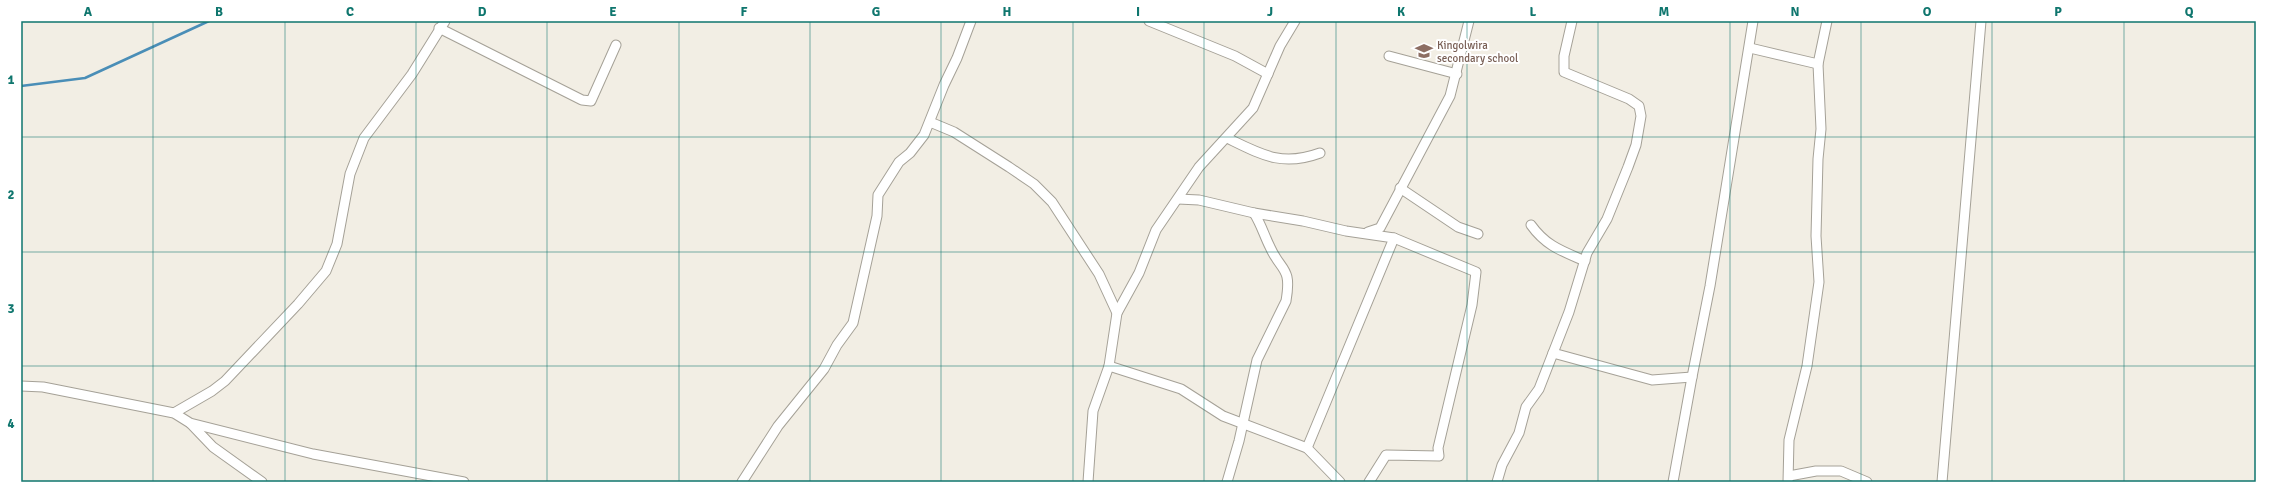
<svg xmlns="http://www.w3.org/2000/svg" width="2277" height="503" font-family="Signika,sans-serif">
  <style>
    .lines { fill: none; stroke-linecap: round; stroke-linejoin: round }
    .stream { stroke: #4a8eb7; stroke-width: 2.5 }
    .minor-casing { stroke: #a5a197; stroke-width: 11 }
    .minor { stroke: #fff; stroke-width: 9 }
    .grid { fill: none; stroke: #0f766e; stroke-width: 1; stroke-opacity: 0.55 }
    .labels { text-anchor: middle; stroke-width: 4; stroke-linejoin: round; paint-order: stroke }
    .education-label { font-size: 11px; fill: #785e54; stroke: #fff; text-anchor: start }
    .neatline { fill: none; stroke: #0f766e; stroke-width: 1.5 }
    .grid-label { font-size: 13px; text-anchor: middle; font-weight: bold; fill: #0f766e }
  </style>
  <rect width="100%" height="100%" fill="#f2eee4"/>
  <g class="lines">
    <path class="stream" d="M21,86L85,78L209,21"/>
    <g class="minor-casing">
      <g id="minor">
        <path d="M1149,21L1235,56L1268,74"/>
        <path d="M439,28L582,100L591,101L616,45"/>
        <path d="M1750,48L1818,64"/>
        <path d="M1389,56L1457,74"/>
        <path d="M930,122L954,132L1009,167L1034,184L1052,202L1099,274L1117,313"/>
        <path d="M1227,138C1262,155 1282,167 1320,153"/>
        <path d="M1400,188L1458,227L1478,234"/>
        <path d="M1178,199L1199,200L1254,213L1303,221L1346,231L1394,238L1476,272L1472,305L1438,448L1439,456L1386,455L1369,482"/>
        <path d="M1531,225C1546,246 1562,251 1585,261"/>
        <path d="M1368,232L1380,228L1450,96L1469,21"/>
        <path d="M1553,353L1652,380L1692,377"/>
        <path d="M1109,366L1181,389L1223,416L1307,448L1340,482"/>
        <path d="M21,386L43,387L174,413L190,423L313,454L464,482"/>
        <path d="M174,413L212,391L225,381L298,304L326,271L337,244L350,174L364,138L412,74L445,21"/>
        <path d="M191,424L213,447L262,482"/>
        <path d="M1307,448L1394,238"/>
        <path d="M1789,476L1816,471H1841L1867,482"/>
        <path d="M742,482L778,426L824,369L837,345L853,323L877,216L878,195L899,162L910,153L924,135L944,85L957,58L971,21"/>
        <path d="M1088,482L1093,411L1109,366L1117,313L1139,273L1156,230L1199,167L1253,108L1280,46L1295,21"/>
        <path d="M1227,482L1239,441L1257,360L1286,301C1292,266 1281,272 1270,247C1264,235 1261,224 1254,213"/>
        <path d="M1497,482L1502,465L1519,433L1526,407L1539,389L1569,312L1587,253L1607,219L1628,167L1636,145L1641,116L1639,106L1629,99L1564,72V56L1572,21"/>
        <path d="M1673,482L1692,377L1710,286L1753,21"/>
        <path d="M1788,482L1789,440L1807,366L1819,282L1816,236L1818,159L1821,129L1818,64L1827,21"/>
        <path d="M1942,482L1981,21"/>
      </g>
    </g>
    <use href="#minor" class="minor"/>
  </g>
  <path class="grid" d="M153,21V482M285,21V482M416,21V482M547,21V482M679,21V482M810,21V482M941,21V482M1073,21V482M1204,21V482M1336,21V482M1467,21V482M1598,21V482M1730,21V482M1861,21V482M1992,21V482M2124,21V482M21,137H2256M21,252H2256M21,366H2256"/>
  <defs>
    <g id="school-bare" transform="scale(1.38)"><path d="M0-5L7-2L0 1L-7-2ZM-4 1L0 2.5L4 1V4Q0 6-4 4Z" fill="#8d6e63" stroke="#fff" stroke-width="2.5" paint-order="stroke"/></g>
  </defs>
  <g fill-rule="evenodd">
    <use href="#school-bare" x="1424" y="51"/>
  </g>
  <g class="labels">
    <g class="education-label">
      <text x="1437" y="49">Kingolwira<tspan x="1437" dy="13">secondary school</tspan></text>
    </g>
  </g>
  <rect width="2277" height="503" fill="none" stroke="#ffffff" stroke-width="44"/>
  <rect x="22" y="22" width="2233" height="459" class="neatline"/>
  <g class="grid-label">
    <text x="88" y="16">A</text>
    <text x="219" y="16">B</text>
    <text x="350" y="16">C</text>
    <text x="482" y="16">D</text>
    <text x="613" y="16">E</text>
    <text x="744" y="16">F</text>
    <text x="876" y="16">G</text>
    <text x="1007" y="16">H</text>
    <text x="1138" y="16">I</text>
    <text x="1270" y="16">J</text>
    <text x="1401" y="16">K</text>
    <text x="1533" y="16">L</text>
    <text x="1664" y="16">M</text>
    <text x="1795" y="16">N</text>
    <text x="1927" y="16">O</text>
    <text x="2058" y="16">P</text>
    <text x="2189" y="16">Q</text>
    <text x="11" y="84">1</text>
    <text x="11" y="199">2</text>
    <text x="11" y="313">3</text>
    <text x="11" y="428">4</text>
  </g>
</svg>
